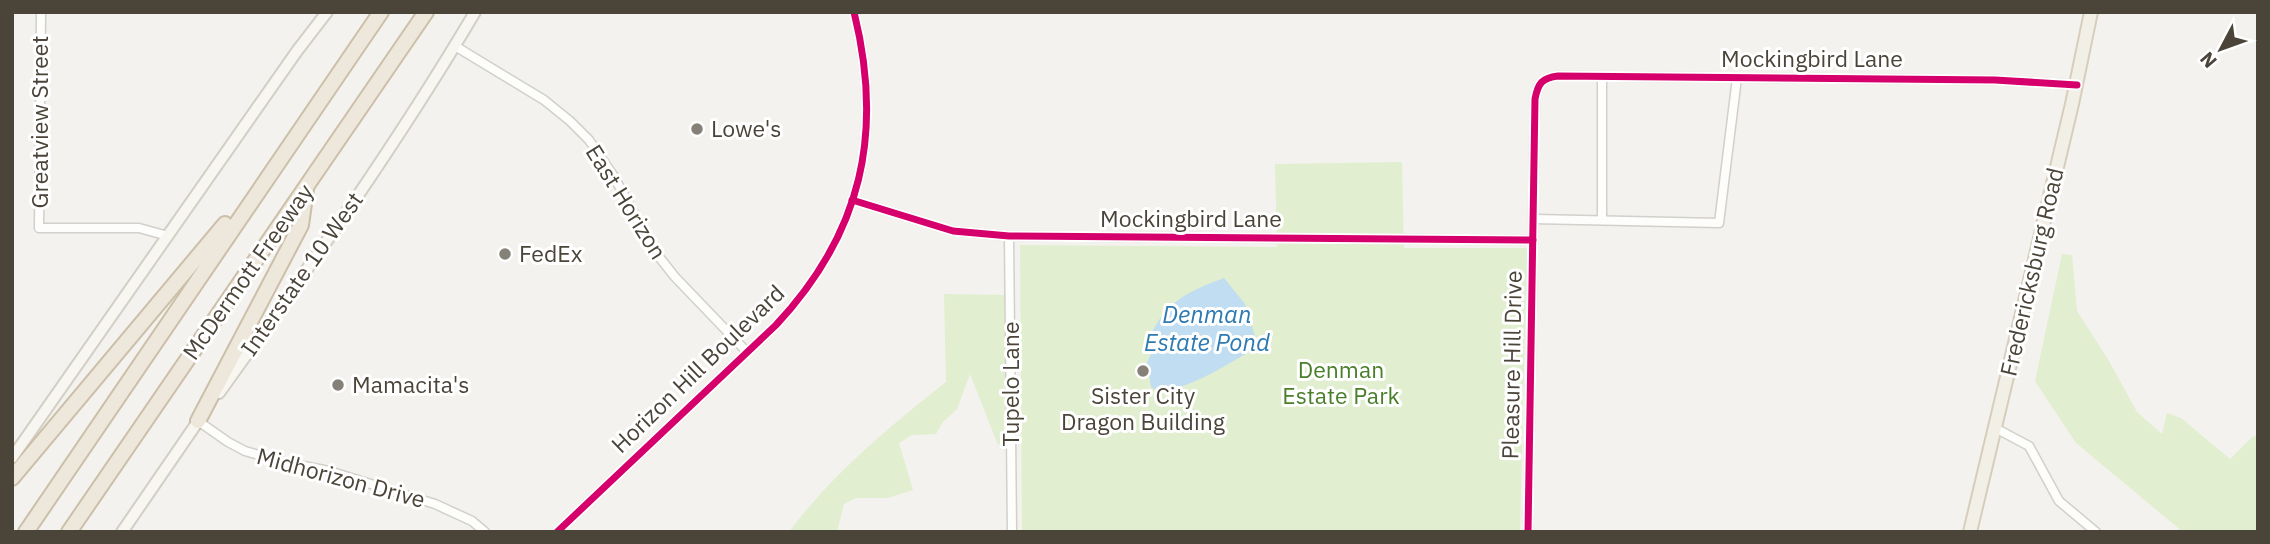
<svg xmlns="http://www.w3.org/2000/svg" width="2270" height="544" font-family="'IBM Plex Sans',sans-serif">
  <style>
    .green { fill: #e1eecf }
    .water { fill: #c0ddf1 }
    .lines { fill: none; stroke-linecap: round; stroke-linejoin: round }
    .street-casing { stroke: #d2d0cb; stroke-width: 11 }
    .secondary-casing { stroke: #d3cfc5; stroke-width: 14 }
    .primary-casing { stroke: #d6cebb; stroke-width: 16 }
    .highway-casing { stroke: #ccbfa9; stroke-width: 18 }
    .street { stroke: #fdfdfc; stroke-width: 8 }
    .secondary { stroke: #f7f6f1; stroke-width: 10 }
    .primary { stroke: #f2efe6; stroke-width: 12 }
    .highway { stroke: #ede8db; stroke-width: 14 }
    .cycleway-casing { stroke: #fff; stroke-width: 11 }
    .cycleway { stroke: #d6006c; stroke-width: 7 }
    .poi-dot { fill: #868178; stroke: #fff; stroke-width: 2.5 }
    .labels { text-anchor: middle; stroke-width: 6; stroke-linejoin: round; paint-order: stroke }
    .street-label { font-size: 23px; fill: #4b4439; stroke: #fff }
    .poi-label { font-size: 23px; fill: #4b4439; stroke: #fff; text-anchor: start }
    .park-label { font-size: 23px; fill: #4a7f2a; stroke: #fff }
    .water-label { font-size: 24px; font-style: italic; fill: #2e7ab2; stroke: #fff }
  </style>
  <rect width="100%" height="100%" fill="#f4f2ee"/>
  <g class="green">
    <path d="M1402,162L1404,248H1527L1520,532L1022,531L1020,245L1277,247L1275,164Z"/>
    <path d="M2062,254L2072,255L2077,311L2109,361L2137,412L2162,434L2167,413L2181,418L2230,459L2252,437L2258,435V532H2183L2076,443L2035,381Z"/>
    <path d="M944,294L1007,295V439L998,445L970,374L957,409L943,422L936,434L912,435L899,443L913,490L888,498H856L844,504L837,532H789C833,473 889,427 946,382Z"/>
  </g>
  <path class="water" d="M1224,278L1245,304L1258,346C1226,366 1197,384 1160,393L1151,387L1147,362L1153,350L1148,343C1161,304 1188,291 1224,278Z"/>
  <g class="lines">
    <g class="street-casing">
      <g id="street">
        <path d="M41,12L39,228H139L168,236"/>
        <path d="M455,46L544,100L570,121L589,140L613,175L656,253L675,277L747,352"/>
        <path d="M852,200L953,231L1009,236L1533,240"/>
        <path d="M1534,219L1719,223L1737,78"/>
        <path d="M1602,220V77"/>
        <path d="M1009,236L1012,532"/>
        <path d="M198,421L228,442L245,451L283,462L329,471L435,504L472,521L485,532"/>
        <path d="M1995,428L2029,446L2059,501L2096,532"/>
        <path d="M557,532L776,325C862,233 884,133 854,12"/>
        <path d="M1528,532L1535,99C1538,83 1542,78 1558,76L1995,80L2077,85"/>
      </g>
    </g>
    <g class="secondary-casing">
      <g id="secondary">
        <path d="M219,393C308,269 397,144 475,12"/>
        <path d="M12,458L297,51L327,12"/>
        <path d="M122,532L201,417"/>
      </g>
    </g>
    <g class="primary-casing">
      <path id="primary" d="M1970,532L2072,104L2091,12"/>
    </g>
    <g class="highway-casing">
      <g id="highway">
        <path d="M198,421L301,225L306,189"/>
        <path d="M12,478L225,224"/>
        <path d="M26,532L381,12"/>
        <path d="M69,532L426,12"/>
      </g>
    </g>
    <use href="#street" class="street"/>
    <use href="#secondary" class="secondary"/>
    <use href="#primary" class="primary"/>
    <use href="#highway" class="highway"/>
    <g class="cycleway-casing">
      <g id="cycleway">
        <path d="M852,200L953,231L1009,236L1533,240"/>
        <path d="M557,532L776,325C862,233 884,133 854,12"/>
        <path d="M1528,532L1535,99C1538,83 1542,78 1558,76L1995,80L2077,85"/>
      </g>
    </g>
    <use href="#cycleway" class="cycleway"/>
  </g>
  <g class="poi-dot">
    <circle cx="697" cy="129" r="7"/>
    <circle cx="505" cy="254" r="7"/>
    <circle cx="1143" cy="371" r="7"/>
    <circle cx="338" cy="385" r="7"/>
  </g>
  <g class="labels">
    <g class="street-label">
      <text x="1812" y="67">Mockingbird Lane</text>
      <text transform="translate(40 122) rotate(-90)" y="8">Greatview Street</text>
      <text transform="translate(626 202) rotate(58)" y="8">East Horizon</text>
      <text x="1191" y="227">Mockingbird Lane</text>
      <text transform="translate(248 272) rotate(-55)" y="8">McDermott Freeway</text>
      <text transform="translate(2032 272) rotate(-77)" y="8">Fredericksburg Road</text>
      <text transform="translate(302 274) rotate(-55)" y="8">Interstate 10 West</text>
      <text transform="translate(1512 365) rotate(-89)" y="8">Pleasure Hill Drive</text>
      <text transform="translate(698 369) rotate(-44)" y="8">Horizon Hill Boulevard</text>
      <text transform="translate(1011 384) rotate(-90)" y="8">Tupelo Lane</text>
      <text transform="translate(341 478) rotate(15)" y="8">Midhorizon Drive</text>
    </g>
    <g class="poi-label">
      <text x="711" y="137">Lowe's</text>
      <text x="519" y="262">FedEx</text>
      <text x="352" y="393">Mamacita's</text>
      <text x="1143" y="404" text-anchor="middle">Sister City<tspan x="1143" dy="26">Dragon Building</tspan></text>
    </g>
    <g class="park-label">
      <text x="1341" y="378">Denman<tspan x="1341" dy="26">Estate Park</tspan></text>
    </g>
    <g class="water-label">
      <text x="1207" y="323">Denman<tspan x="1207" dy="28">Estate Pond</tspan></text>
    </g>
  </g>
  <rect width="2270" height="544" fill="none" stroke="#4b4439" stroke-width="28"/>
  <g transform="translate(2221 49) rotate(229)" stroke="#ffffff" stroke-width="5" paint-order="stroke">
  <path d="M0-5L12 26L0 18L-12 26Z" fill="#4b4439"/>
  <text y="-10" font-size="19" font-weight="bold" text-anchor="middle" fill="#4b4439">N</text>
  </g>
</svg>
